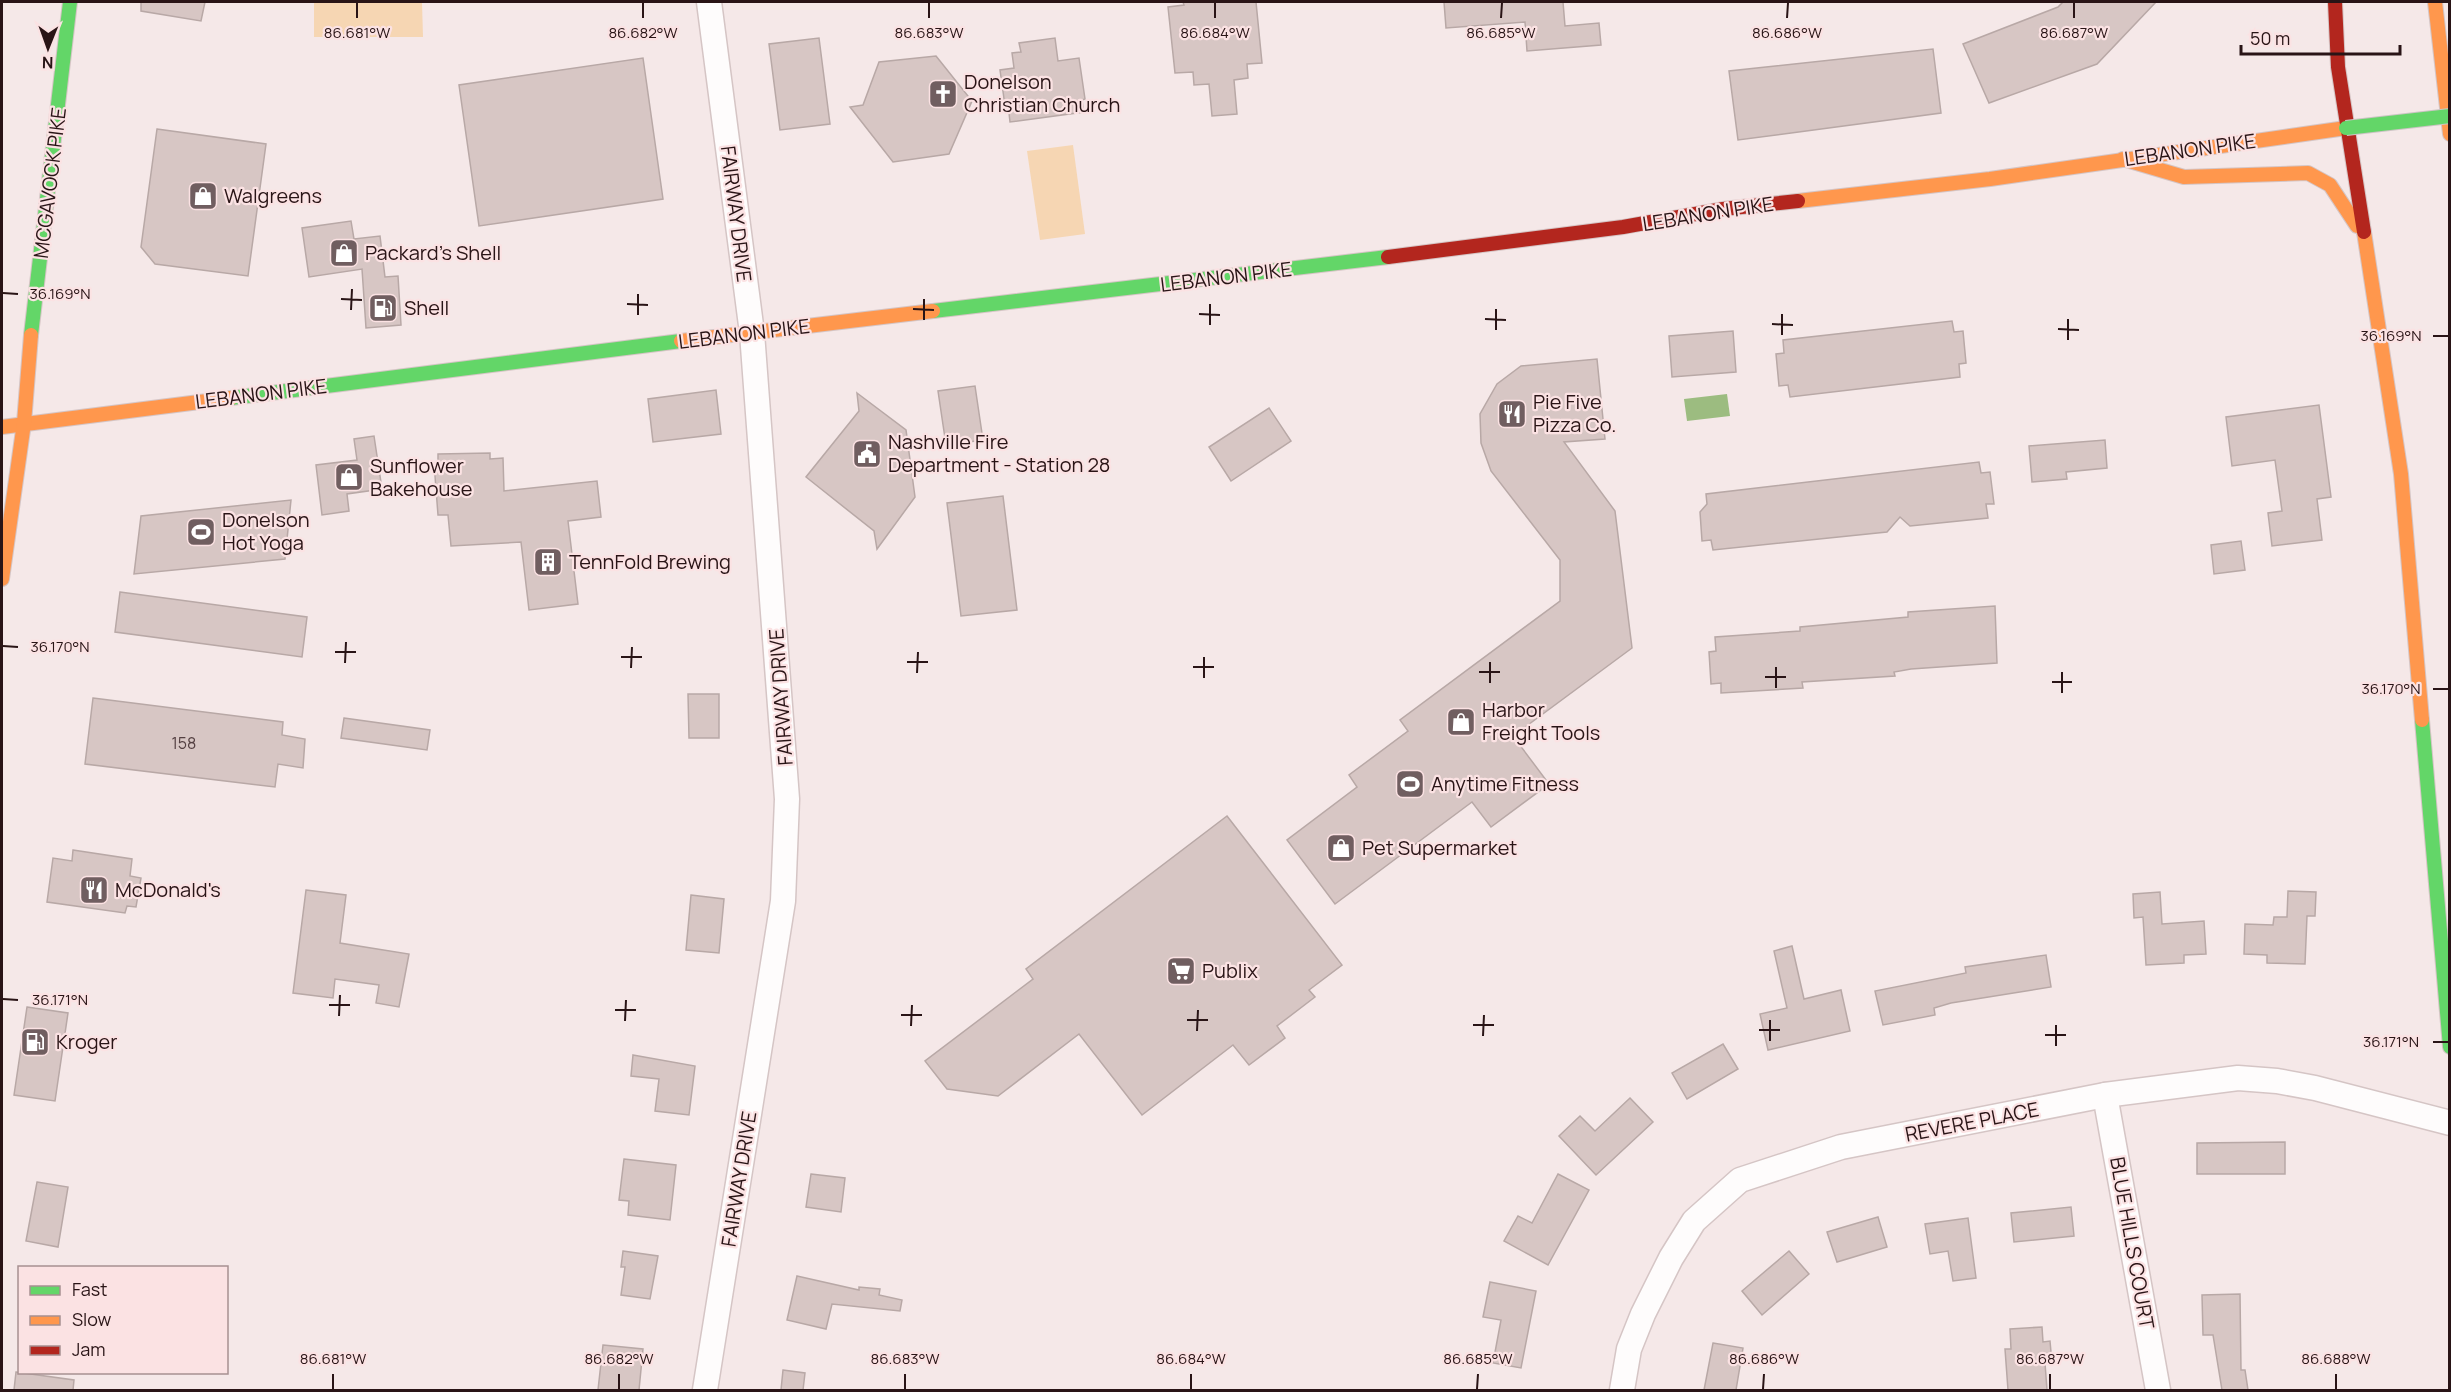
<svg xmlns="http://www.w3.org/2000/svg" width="2451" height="1392" font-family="Manrope,sans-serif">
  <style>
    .green { fill: #f6d6b3 }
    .water { fill: #9cbc80 }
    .building { fill: #d7c6c4; stroke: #b8a8a6; stroke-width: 1.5 }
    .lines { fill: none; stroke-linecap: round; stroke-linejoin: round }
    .street-casing { stroke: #d5c5c5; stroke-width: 27 }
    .fast-casing { stroke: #d5c5c5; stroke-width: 16 }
    .slow-casing { stroke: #d5c5c5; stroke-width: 16 }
    .jam-casing { stroke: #d5c5c5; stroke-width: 16 }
    .street { stroke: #fefcfc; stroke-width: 24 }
    .fast { stroke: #63d668; stroke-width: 14 }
    .slow { stroke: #ff974d; stroke-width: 14 }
    .jam { stroke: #b3261e; stroke-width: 14 }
    .fast-bridge-casing { stroke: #ccc4c4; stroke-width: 16; stroke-linecap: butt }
    .fast-bridge { stroke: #63d668; stroke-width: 14 }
    .ticks { fill: none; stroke: #291416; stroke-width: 2 }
    .labels { text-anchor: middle; stroke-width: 4.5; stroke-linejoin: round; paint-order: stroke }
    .number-label { font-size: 16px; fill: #544042 }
    .poi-label { font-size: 20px; fill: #291416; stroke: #fbe2e3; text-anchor: start }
    .street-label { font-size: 20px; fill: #291416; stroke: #fbe2e3 }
    .ticks-label { font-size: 15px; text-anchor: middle; fill: #291416; stroke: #fbe2e3; stroke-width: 4.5; stroke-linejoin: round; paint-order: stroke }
  </style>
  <rect width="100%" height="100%" fill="#f5e8e8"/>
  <g class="green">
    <path d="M314,2H422L423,37H314Z"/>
    <path d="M1073,145L1085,234L1040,240L1027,151Z"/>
  </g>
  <path class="water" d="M1727,394L1730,416L1687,421L1684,399Z"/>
  <g class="building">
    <path d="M141,2H205L201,21L141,11Z"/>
    <path d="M1183,2H1256L1262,63L1247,64L1248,78L1234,80L1237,114L1212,116L1209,84L1194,85L1193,72L1175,73L1168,7L1184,5Z"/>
    <path d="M1444,2H1563L1565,26L1599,23L1601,45L1527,51L1525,22L1446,28Z"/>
    <path d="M2063,2H2156L2097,64L1989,103L1963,44L2058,7Z"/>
    <path d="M819,38L830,124L780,130L769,44Z"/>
    <path d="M1055,38L1058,61L1079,58L1085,99L1082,100L1084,112L1010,122L1009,113H1006L1000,70L1014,68L1012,53L1021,52L1019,43Z"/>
    <path d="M1933,49L1941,113L1738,140L1729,71Z"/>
    <path d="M936,56L972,101L949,154L893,162L850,107L863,105L879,62Z"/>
    <path d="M643,58L663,199L479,226L459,85Z"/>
    <path d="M157,129L266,144L248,276L155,264L141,247Z"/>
    <path d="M351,221L354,239L380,236L385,277L398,276L401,325L366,328L362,269L309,277L302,228Z"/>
    <path d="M1952,321L1954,332L1963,331L1966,363L1959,364L1960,377L1790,397L1788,385L1779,386L1776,354L1784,353L1783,340Z"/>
    <path d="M1733,331L1736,372L1672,377L1669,336Z"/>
    <path d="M1597,359L1605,439L1564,442L1615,511L1632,648L1513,736L1549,784L1491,827L1472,802L1335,904L1287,840L1357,787L1349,775L1408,731L1400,720L1560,601V560L1491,471L1481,443L1480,414L1497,384L1521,366Z"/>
    <path d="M975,386L983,440L946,445L938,391Z"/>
    <path d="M716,390L721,434L653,442L648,399Z"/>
    <path d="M857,393L906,430L915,497L877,549L874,531L806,477L859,411Z"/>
    <path d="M2319,405L2331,497L2317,499L2322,540L2272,546L2268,513L2282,511L2275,460L2232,466L2226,417Z"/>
    <path d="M1269,408L1291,441L1231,481L1209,447Z"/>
    <path d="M374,436L382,489L347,494L349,511L322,515L316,465L357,460L354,439Z"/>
    <path d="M2105,440L2107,468L2066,472L2067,479L2032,482L2029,446Z"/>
    <path d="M490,453V459L503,458L504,491L597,481L601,517L568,521L578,604L529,610L521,542L451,546L448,515H438L434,463H438V454Z"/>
    <path d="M1979,462L1981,473L1990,472L1994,504H1986L1988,518L1910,526L1900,517L1887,532L1713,550L1711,540L1702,541L1700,512L1707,504L1706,494Z"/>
    <path d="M1003,496L1017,610L961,616L947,503Z"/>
    <path d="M291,500L285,559L134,574L141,516Z"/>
    <path d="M2241,541L2245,570L2214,574L2211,545Z"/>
    <path d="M120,592L307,617L302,657L115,632Z"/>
    <path d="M1995,606L1997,663L1911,669L1894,672L1895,676L1802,682L1803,688L1721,693V683L1711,684L1709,652L1716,651L1715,637L1800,631V627L1908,617V612Z"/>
    <path d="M688,694H719V738H689Z"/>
    <path d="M93,698L283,722L282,735L305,739L303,768L278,764L275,787L85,764Z"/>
    <path d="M344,718L430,730L427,750L341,738Z"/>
    <path d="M1227,816L1342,965L1309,990L1315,997L1277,1026L1285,1038L1249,1065L1233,1045L1142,1115L1079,1034L998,1096L947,1089L925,1061L1033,979L1026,969Z"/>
    <path d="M73,850L132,859L130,876L141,878L136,907L127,906L125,913L47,902L53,858L72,861Z"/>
    <path d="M306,890L346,895L340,943L409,954L399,1007L376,1003L379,985L335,979L333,998L293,993Z"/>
    <path d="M2288,891L2316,892L2315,916H2307L2305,964L2267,963V955L2244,954L2245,924L2273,925L2274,917H2287Z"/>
    <path d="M2160,892L2162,924L2204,921L2206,954L2184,955V963L2146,965L2143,917L2134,918L2133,894Z"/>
    <path d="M691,895L724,899L719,953L686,950Z"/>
    <path d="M1792,946L1804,999L1841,990L1850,1031L1768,1050L1760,1014L1787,1008L1774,951Z"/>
    <path d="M2046,955L2051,987L1951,1003L1934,1008L1935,1015L1883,1025L1875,991L1966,973L1965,967Z"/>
    <path d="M27,1007L68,1013L55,1101L14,1095Z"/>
    <path d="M1723,1044L1738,1069L1687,1099L1672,1073Z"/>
    <path d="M633,1055L695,1066L689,1115L655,1111L659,1079L631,1076Z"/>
    <path d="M1630,1098L1653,1122L1596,1175L1559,1136L1580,1116L1595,1131Z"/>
    <path d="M2285,1142V1174H2197V1143Z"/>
    <path d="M624,1159L676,1165L670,1220L628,1215L629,1201L619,1200Z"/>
    <path d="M811,1174L845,1178L841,1212L806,1207Z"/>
    <path d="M1558,1174L1589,1190L1548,1265L1504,1241L1518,1216L1532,1223Z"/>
    <path d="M37,1182L68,1187L58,1247L26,1241Z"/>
    <path d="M2071,1207L2074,1236L2014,1242L2011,1213Z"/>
    <path d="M1878,1217L1887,1247L1837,1262L1827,1232Z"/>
    <path d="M1968,1218L1976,1278L1953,1281L1948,1251L1930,1254L1925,1224Z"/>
    <path d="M623,1251L658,1256L650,1299L621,1295L625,1267H621Z"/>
    <path d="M1789,1251L1809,1274L1762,1315L1742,1291Z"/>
    <path d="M797,1276L859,1290V1287L880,1289L879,1295L902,1300L900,1311L832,1304L826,1329L787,1320Z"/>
    <path d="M1490,1282L1536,1291L1521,1368L1493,1363L1501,1320L1483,1317Z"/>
    <path d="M2240,1294L2241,1370H2245L2248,1390H2222L2213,1335H2203L2202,1295Z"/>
    <path d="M2042,1327L2043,1342L2050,1341L2052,1363H2045L2047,1390H2008L2005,1349H2011L2010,1329Z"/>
    <path d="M1713,1343L1743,1348L1736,1390H1704Z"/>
    <path d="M603,1345L643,1349L639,1390H598Z"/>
    <path d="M783,1370L805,1373L803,1390H781Z"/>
    <path d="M16,1372L74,1380L73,1390H14Z"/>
  </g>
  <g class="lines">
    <g class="street-casing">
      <g id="street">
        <path d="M2105,1095L2158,1390"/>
        <path d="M705,1390L783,901L787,799L752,333L709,2"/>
        <path d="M1622,1390L1629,1349L1643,1314L1671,1258L1694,1221L1740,1180L1841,1147L2105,1095L2238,1078L2277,1081L2315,1088L2450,1123"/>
      </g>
    </g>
    <g class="fast-casing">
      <g id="fast">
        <path d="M933,311L1388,257"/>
        <path d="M31,335L70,2"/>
        <path d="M231,398L681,341"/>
        <path d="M2422,720L2450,1047"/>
      </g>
    </g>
    <g class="slow-casing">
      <g id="slow">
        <path d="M2435,2L2450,134"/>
        <path d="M2123,159L2184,177L2308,173L2330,185L2357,226"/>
        <path d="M1798,201L1990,179L2346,128"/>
        <path d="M2364,232L2401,474L2422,720"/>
        <path d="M681,341L933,311"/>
        <path d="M2,427L231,398"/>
        <path d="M2,579L24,423L31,335"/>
      </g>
    </g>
    <g class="jam-casing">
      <g id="jam">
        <path d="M2335,2L2338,67L2364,232"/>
        <path d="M1388,257L1623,227L1723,209L1798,201"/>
      </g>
    </g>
    <use href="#street" class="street"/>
    <use href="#fast" class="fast"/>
    <use href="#slow" class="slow"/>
    <use href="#jam" class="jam"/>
    <g class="fast-bridge-casing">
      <path id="fast-bridge" d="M2346,128L2450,116"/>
    </g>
    <use href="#fast-bridge" class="fast-bridge"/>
  </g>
  <path class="ticks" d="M357,18V3M643,18V3M929,18V3M1215,18V3M1501,18L1502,3M1787,18L1788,3M2074,18V3M3,293L18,294M341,299L362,300M627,304L648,305M913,309L934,310M351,310L352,289M1199,314L1220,315M638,315V294M1485,319L1506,320M924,320V299M1772,324L1793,325M1210,325V304M2058,329L2079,330M1496,330V309M1782,335V314M2433,336H2448M2068,340V319M3,646L18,647M335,652H356M621,657H642M907,662H928M345,663L346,642M1193,667H1214M631,668L632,647M1479,672H1500M917,673L918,652M1765,677H1786M1204,678V657M2052,682H2072M1490,683V662M1776,688V667M2433,689H2448M2062,693V672M3,999L18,1000M329,1005H350M615,1010H636M901,1015H922M339,1016L340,995M1187,1020H1208M625,1021L626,1000M1473,1025H1494M911,1026L912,1005M1759,1030H1780M1197,1031L1198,1010M2045,1035H2066M1483,1036L1484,1015M1770,1041V1020M2433,1042H2448M2056,1046V1025M333,1389V1374M619,1389V1374M905,1389V1374M1191,1389V1374M1477,1389L1478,1374M1763,1389L1764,1374M2050,1389V1374M2336,1389V1374"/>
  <defs>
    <g id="church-square" transform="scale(1.5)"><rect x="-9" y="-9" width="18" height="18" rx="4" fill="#705e60" stroke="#fbe2e3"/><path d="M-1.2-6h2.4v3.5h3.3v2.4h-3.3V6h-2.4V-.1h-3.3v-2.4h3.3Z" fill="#fff"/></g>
    <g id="shop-square" transform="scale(1.5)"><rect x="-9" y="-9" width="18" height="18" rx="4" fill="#705e60" stroke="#fbe2e3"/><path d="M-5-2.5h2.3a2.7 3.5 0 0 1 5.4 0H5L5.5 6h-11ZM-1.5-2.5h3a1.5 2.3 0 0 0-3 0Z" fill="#fff"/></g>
    <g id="fuel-square" transform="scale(1.5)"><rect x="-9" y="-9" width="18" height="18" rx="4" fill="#705e60" stroke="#fbe2e3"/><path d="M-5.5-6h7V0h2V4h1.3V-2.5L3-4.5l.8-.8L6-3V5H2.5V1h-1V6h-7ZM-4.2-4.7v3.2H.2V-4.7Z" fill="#fff"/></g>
    <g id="restaurant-square" transform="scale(1.5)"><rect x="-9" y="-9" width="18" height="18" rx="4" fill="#705e60" stroke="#fbe2e3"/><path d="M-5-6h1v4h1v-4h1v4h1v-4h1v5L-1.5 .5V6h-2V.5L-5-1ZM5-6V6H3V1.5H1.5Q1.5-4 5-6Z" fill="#fff"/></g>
    <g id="civic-square" transform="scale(1.5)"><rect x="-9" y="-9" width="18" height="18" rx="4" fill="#705e60" stroke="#fbe2e3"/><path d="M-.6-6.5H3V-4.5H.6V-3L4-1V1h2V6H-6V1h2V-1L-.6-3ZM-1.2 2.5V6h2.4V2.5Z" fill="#fff"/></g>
    <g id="stadium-square" transform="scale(1.5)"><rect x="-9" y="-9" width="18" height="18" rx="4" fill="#705e60" stroke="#fbe2e3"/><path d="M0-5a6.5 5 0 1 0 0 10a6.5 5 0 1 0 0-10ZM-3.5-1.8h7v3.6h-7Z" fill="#fff"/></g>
    <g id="building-square" transform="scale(1.5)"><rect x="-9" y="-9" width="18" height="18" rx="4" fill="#705e60" stroke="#fbe2e3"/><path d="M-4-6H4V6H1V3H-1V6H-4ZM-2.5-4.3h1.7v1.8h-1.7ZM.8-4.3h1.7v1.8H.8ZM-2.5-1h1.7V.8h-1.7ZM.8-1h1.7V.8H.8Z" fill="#fff"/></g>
    <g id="supermarket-square" transform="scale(1.5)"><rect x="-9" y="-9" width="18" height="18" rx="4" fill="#705e60" stroke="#fbe2e3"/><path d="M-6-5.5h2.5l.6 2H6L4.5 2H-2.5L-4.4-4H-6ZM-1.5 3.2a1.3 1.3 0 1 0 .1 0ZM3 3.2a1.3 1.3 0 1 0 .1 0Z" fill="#fff"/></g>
  </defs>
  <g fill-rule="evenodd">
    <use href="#church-square" x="943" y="94"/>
    <use href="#shop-square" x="203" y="196"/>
    <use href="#shop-square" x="344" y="253"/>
    <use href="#fuel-square" x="383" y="308"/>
    <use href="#restaurant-square" x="1512" y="414"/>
    <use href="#civic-square" x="867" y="454"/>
    <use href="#shop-square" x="349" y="477"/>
    <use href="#stadium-square" x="201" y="532"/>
    <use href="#building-square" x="548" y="562"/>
    <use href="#shop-square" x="1461" y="722"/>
    <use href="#stadium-square" x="1410" y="784"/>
    <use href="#shop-square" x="1341" y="848"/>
    <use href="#restaurant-square" x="94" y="890"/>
    <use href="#supermarket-square" x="1181" y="971"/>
    <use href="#fuel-square" x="35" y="1042"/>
  </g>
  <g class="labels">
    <g class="number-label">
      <text x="184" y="749">158</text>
    </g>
    <g class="poi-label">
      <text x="964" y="89">Donelson<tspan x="964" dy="23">Christian Church</tspan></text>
      <text x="224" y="203">Walgreens</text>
      <text x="365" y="260">Packard's Shell</text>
      <text x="404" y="315">Shell</text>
      <text x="1533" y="409">Pie Five<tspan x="1533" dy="23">Pizza Co.</tspan></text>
      <text x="888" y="449">Nashville Fire<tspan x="888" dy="23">Department - Station 28</tspan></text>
      <text x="370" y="473">Sunflower<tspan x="370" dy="23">Bakehouse</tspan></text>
      <text x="222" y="527">Donelson<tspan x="222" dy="23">Hot Yoga</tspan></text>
      <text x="569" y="569">TennFold Brewing</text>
      <text x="1482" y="717">Harbor<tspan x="1482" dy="23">Freight Tools</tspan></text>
      <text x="1431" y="791">Anytime Fitness</text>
      <text x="1362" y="855">Pet Supermarket</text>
      <text x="115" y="897">McDonald's</text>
      <text x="1202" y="978">Publix</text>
      <text x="56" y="1049">Kroger</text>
    </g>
    <g class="street-label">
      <text transform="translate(2190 150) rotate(-8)" y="7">LEBANON PIKE</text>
      <text transform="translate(50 183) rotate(-83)" y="7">MCGAVOCK PIKE</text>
      <text transform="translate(736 214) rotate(83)" y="7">FAIRWAY DRIVE</text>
      <text transform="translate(1708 214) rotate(-9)" y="7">LEBANON PIKE</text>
      <text transform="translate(1226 277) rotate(-7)" y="7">LEBANON PIKE</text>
      <text transform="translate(744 334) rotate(-7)" y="7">LEBANON PIKE</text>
      <text transform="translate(261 394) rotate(-7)" y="7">LEBANON PIKE</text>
      <text transform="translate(781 697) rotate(-94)" y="7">FAIRWAY DRIVE</text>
      <text transform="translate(1972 1122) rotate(-11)" y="7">REVERE PLACE</text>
      <text transform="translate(739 1179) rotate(-81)" y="7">FAIRWAY DRIVE</text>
      <text transform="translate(2132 1243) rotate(80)" y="7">BLUE HILLS COURT</text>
    </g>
  </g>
  <g class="ticks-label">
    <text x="357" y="38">86.681°W</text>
    <text x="643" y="38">86.682°W</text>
    <text x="929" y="38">86.683°W</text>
    <text x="1215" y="38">86.684°W</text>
    <text x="1501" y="38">86.685°W</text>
    <text x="1787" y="38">86.686°W</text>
    <text x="2074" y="38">86.687°W</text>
    <text x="60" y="299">36.169°N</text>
    <text x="2391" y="341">36.169°N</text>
    <text x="60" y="652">36.170°N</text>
    <text x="2391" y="694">36.170°N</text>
    <text x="60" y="1005">36.171°N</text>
    <text x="2391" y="1047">36.171°N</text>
    <text x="333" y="1364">86.681°W</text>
    <text x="619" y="1364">86.682°W</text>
    <text x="905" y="1364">86.683°W</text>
    <text x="1191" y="1364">86.684°W</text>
    <text x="1478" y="1364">86.685°W</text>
    <text x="1764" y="1364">86.686°W</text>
    <text x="2050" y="1364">86.687°W</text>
    <text x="2336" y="1364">86.688°W</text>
  </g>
  <rect width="2451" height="1392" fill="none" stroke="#291416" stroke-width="6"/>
  <rect x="18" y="1266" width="210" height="108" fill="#fbe2e3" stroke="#a79091" stroke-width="1.5"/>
  <rect x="30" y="1286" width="30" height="9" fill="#63d668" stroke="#a79091" stroke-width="1.5"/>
  <text x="72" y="1296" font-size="18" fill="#291416">Fast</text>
  <rect x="30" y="1316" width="30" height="9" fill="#ff974d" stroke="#a79091" stroke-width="1.5"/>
  <text x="72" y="1326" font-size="18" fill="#291416">Slow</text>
  <rect x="30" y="1346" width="30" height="9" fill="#b3261e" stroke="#a79091" stroke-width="1.5"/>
  <text x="72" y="1356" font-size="18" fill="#291416">Jam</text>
  <g transform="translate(48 48) rotate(181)" stroke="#fbe2e3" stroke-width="4.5" paint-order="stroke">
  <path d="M0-4.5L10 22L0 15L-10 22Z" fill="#291416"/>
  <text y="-9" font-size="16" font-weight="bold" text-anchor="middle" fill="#291416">N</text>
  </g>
  <path d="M2241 45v9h159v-9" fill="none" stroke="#291416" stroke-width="3"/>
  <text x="2250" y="45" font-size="18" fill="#291416" stroke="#fbe2e3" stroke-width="4.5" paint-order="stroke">50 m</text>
</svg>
